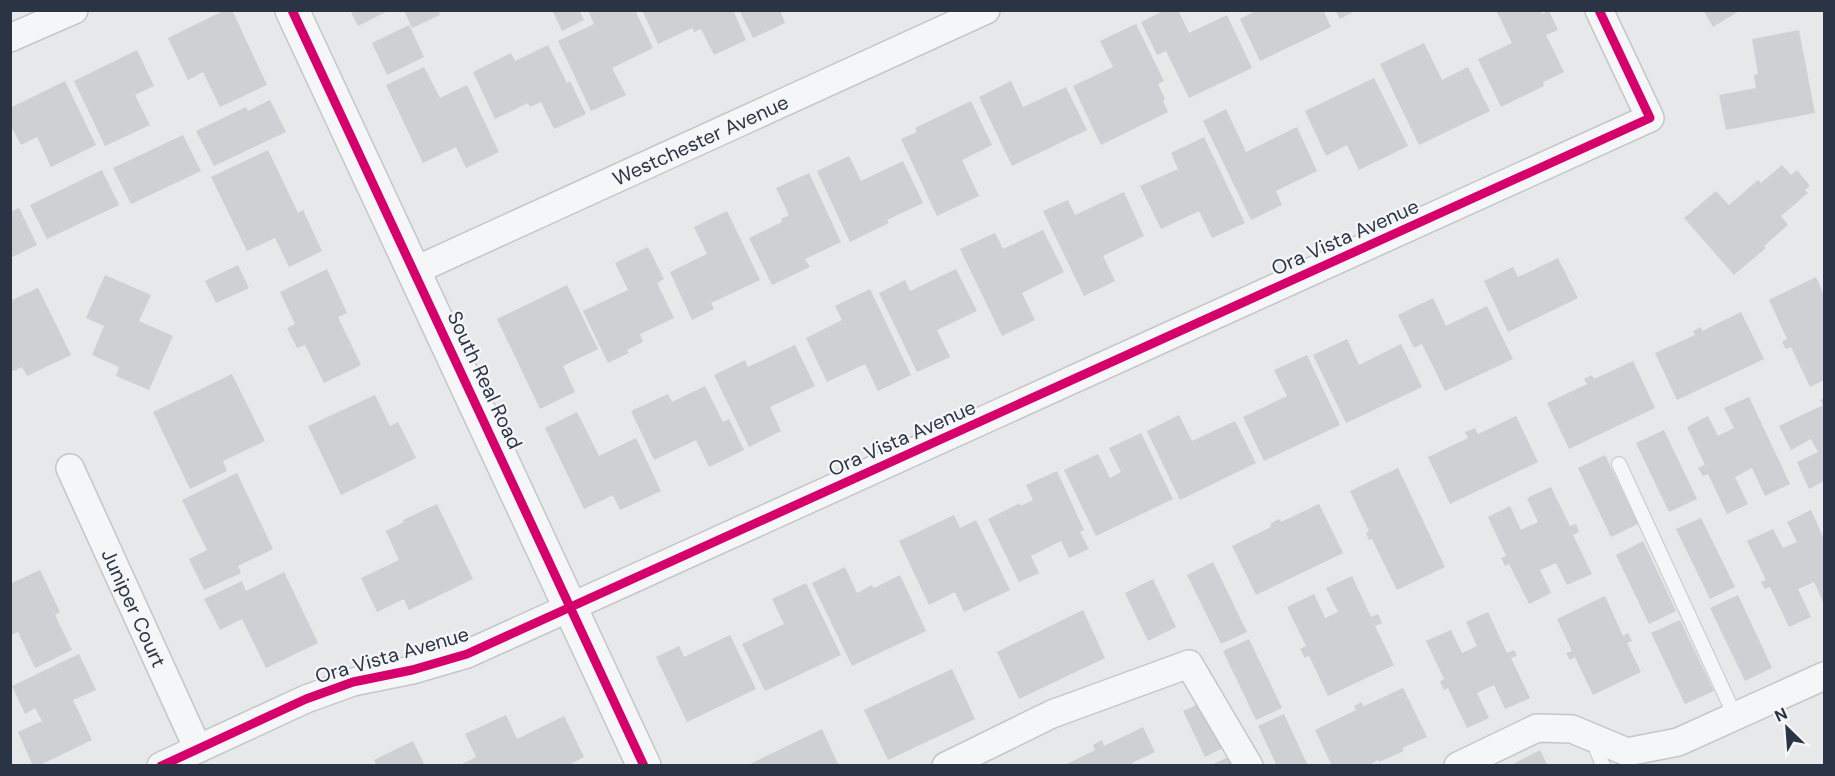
<svg xmlns="http://www.w3.org/2000/svg" width="1835" height="776" font-family="'DM Sans',sans-serif">
  <style>
    .building { fill: #ced0d3 }
    .lines { fill: none; stroke-linecap: round; stroke-linejoin: round }
    .service-casing { stroke: #c4c6c8; stroke-width: 16 }
    .minor-casing { stroke: #c4c6c8; stroke-width: 30 }
    .tertiary-casing { stroke: #c4c6c8; stroke-width: 36 }
    .service { stroke: #f5f6f7; stroke-width: 14 }
    .minor { stroke: #f5f6f7; stroke-width: 27 }
    .tertiary { stroke: #f5f6f7; stroke-width: 33 }
    .cycleway-casing { stroke: #f4f6f9; stroke-width: 13 }
    .cycleway { stroke: #d6006c; stroke-width: 9 }
    .labels { text-anchor: middle; stroke-width: 4.5; stroke-linejoin: round; paint-order: stroke }
    .street-label { font-size: 20px; fill: #2b3445; stroke: #f4f6f9 }
  </style>
  <rect width="100%" height="100%" fill="#e6e8ea"/>
  <g class="building">
    <path d="M225,10H232L267,85L220,107L203,72L188,80L168,38Z"/>
    <path d="M350,10H390L358,26Z"/>
    <path d="M404,10H438L440,15L412,28Z"/>
    <path d="M552,10H579L584,20L562,31Z"/>
    <path d="M588,10H635L653,48L612,68L626,95L591,111L558,41L594,24Z"/>
    <path d="M642,10H733L746,40L714,55L701,29L694,32L692,28L658,44Z"/>
    <path d="M739,10H780L785,23L753,38Z"/>
    <path d="M1165,10H1178L1189,33L1227,15L1252,68L1189,98L1166,51L1157,55L1141,22Z"/>
    <path d="M1257,10H1323L1331,27L1260,61L1240,19Z"/>
    <path d="M1335,10H1357L1340,19Z"/>
    <path d="M1496,10H1540L1542,14L1549,11L1558,30L1546,35L1564,72L1543,82L1544,86L1501,107L1478,59L1512,43Z"/>
    <path d="M1703,10H1741L1713,27Z"/>
    <path d="M1136,24L1164,81L1158,84L1165,99L1163,101L1168,112L1101,145L1073,86L1113,67L1100,41Z"/>
    <path d="M409,25L424,57L387,75L372,43Z"/>
    <path d="M1799,30L1815,113L1726,130L1719,95L1756,88L1754,75L1758,74L1752,39Z"/>
    <path d="M1424,43L1442,80L1468,67L1490,111L1419,145L1380,64Z"/>
    <path d="M548,45L567,83L570,81L586,114L554,129L541,102L530,107L528,103L495,119L473,72L511,53L515,61Z"/>
    <path d="M137,50L154,86L135,95L150,125L105,146L74,81Z"/>
    <path d="M424,67L440,98L467,85L499,152L466,168L456,147L423,163L386,85Z"/>
    <path d="M1374,78L1408,146L1359,170L1347,145L1326,156L1305,111Z"/>
    <path d="M65,81L96,145L51,167L37,137L21,145L10,124V108Z"/>
    <path d="M1011,81L1023,107L1066,87L1087,130L1012,166L979,97Z"/>
    <path d="M270,100L286,132L214,166L196,131L246,107L248,111Z"/>
    <path d="M971,101L992,145L962,160L979,196L937,216L901,139L917,132L915,128Z"/>
    <path d="M1226,109L1246,152L1297,127L1317,171L1276,191L1282,205L1251,220L1203,121Z"/>
    <path d="M183,135L201,171L131,204L113,168Z"/>
    <path d="M1204,137L1245,223L1212,238L1199,211L1161,229L1140,186L1178,169L1171,153Z"/>
    <path d="M268,150L298,213L303,210L322,251L289,267L275,238L247,251L211,177Z"/>
    <path d="M849,156L861,181L903,161L923,203L887,220L889,223L850,242L817,171Z"/>
    <path d="M1782,165L1791,175L1797,170L1810,186L1805,190L1808,193L1781,216L1788,225L1764,246L1766,248L1734,275L1684,218L1716,191L1729,205L1758,180L1761,183Z"/>
    <path d="M102,170L119,205L47,239L30,205Z"/>
    <path d="M809,173L841,242L805,259L810,267L772,285L749,238L782,222L781,219L789,215L776,188Z"/>
    <path d="M1124,192L1144,236L1103,256L1115,281L1084,296L1043,211L1068,200L1075,215Z"/>
    <path d="M19,208L37,245L10,258V212Z"/>
    <path d="M727,211L760,280L711,303L714,309L692,320L670,272L707,254L694,227Z"/>
    <path d="M1043,230L1064,272L1022,293L1035,320L1002,336L960,249L995,233L1003,249Z"/>
    <path d="M648,247L664,279L657,283L674,318L640,334L643,342L627,350L629,353L608,363L583,311L628,290L615,263Z"/>
    <path d="M1558,258L1578,298L1508,332L1484,281L1513,267L1518,277Z"/>
    <path d="M238,265L249,288L216,303L205,281Z"/>
    <path d="M327,269L347,313L338,317L361,365L324,383L305,345L297,348L287,328L295,324L280,292Z"/>
    <path d="M956,269L977,311L937,330L950,357L917,372L879,293L905,280L910,291Z"/>
    <path d="M105,275L151,295L139,321L173,336L149,390L116,376L119,367L92,355L104,326L86,318Z"/>
    <path d="M1816,277L1824,295V380L1810,387L1791,347L1786,349L1782,342L1787,339L1769,300Z"/>
    <path d="M567,285L598,349L563,366L575,392L540,409L497,319Z"/>
    <path d="M38,288L71,355L27,376L22,367L10,372V301Z"/>
    <path d="M870,289L911,375L878,391L865,364L827,382L806,338L842,320L835,306Z"/>
    <path d="M1433,298L1446,326L1487,306L1513,359L1445,391L1422,344L1414,348L1398,315Z"/>
    <path d="M1741,312L1764,359L1677,400L1655,353L1695,335L1693,331L1701,327L1702,331Z"/>
    <path d="M1347,339L1359,365L1401,344L1422,387L1346,423L1313,355Z"/>
    <path d="M795,345L815,386L770,407L781,431L749,447L714,375L745,360L748,367Z"/>
    <path d="M1307,355L1340,425L1264,461L1243,417L1287,396L1274,370Z"/>
    <path d="M1633,361L1655,408L1569,449L1547,403L1587,384L1584,379L1592,375L1594,379Z"/>
    <path d="M232,374L265,441L223,461L227,471L190,489L153,412Z"/>
    <path d="M705,386L723,422L729,419L744,450L709,467L696,440L654,460L631,411L668,394L672,402Z"/>
    <path d="M375,395L390,426L398,422L416,458L341,495L308,426Z"/>
    <path d="M1749,397L1790,484L1765,496L1752,468L1735,477L1748,504L1727,514L1708,474L1703,476L1698,468L1705,465L1687,427L1708,416L1718,436L1734,428L1724,408Z"/>
    <path d="M1824,398V481L1809,489L1797,462L1818,452L1811,439L1791,450L1779,426L1823,405L1820,400Z"/>
    <path d="M577,412L599,456L636,438L661,491L620,510L613,495L584,509L545,428Z"/>
    <path d="M1179,415L1192,441L1235,421L1256,463L1180,500L1147,431Z"/>
    <path d="M1516,416L1538,462L1450,504L1428,457L1468,438L1465,432L1475,428L1478,434Z"/>
    <path d="M1664,430L1697,499L1669,512L1636,443Z"/>
    <path d="M1141,433L1173,499L1096,536L1064,470L1098,454L1110,478L1121,472L1109,448Z"/>
    <path d="M1605,455L1638,524L1611,537L1578,468Z"/>
    <path d="M1398,468L1445,567L1397,590L1372,539L1369,540L1366,533L1369,531L1350,491Z"/>
    <path d="M1057,471L1084,530L1080,532L1089,549L1069,558L1061,541L1031,556L1039,573L1019,582L988,519L1020,503L1021,506L1033,500L1026,485Z"/>
    <path d="M237,473L273,549L238,566L241,573L204,590L189,559L207,550L182,500Z"/>
    <path d="M1551,487L1570,526L1576,524L1579,532L1573,535L1592,574L1567,585L1556,563L1540,570L1551,593L1529,604L1509,564L1505,566L1501,558L1506,556L1488,517L1510,506L1521,530L1538,522L1527,498Z"/>
    <path d="M437,504L473,579L409,610L404,599L377,612L361,578L399,560L386,531L404,522L403,520Z"/>
    <path d="M1319,504L1343,553L1256,595L1232,546L1271,527L1270,524L1279,519L1281,522Z"/>
    <path d="M1811,510L1824,539V604L1814,582L1798,589L1811,617L1789,627L1770,587L1765,589L1761,582L1766,580L1747,541L1773,529L1783,548L1797,542L1787,522Z"/>
    <path d="M954,515L960,528L976,520L1010,590L964,612L955,592L929,605L899,541Z"/>
    <path d="M1701,518L1735,587L1710,599L1676,529Z"/>
    <path d="M1643,541L1676,611L1649,624L1616,555Z"/>
    <path d="M1213,562L1247,632L1221,644L1187,575Z"/>
    <path d="M845,567L857,593L872,585L874,588L900,575L926,631L852,666L812,583Z"/>
    <path d="M40,570L60,612L55,615L72,650L35,668L18,632L10,636V584Z"/>
    <path d="M284,572L318,643L266,668L242,619L220,630L204,599L242,581L246,591Z"/>
    <path d="M1352,576L1371,617L1378,614L1382,623L1375,626L1394,665L1328,696L1309,656L1305,658L1300,649L1306,646L1287,607L1314,594L1325,618L1338,612L1326,588Z"/>
    <path d="M1153,579L1176,627L1148,641L1125,593Z"/>
    <path d="M806,583L841,655L765,691L742,644L784,624L772,599Z"/>
    <path d="M1738,595L1772,668L1745,681L1710,608Z"/>
    <path d="M1605,596L1623,636L1628,633L1632,641L1627,643L1641,672L1593,695L1575,657L1570,660L1566,653L1572,651L1557,619Z"/>
    <path d="M1083,610L1105,658L1019,699L997,652Z"/>
    <path d="M1488,612L1507,653L1514,650L1517,656L1511,658L1530,698L1505,709L1494,685L1477,693L1489,718L1467,728L1448,688L1444,690L1440,682L1444,679L1426,641L1451,630L1462,653L1477,646L1466,622Z"/>
    <path d="M1680,620L1714,691L1685,704L1651,633Z"/>
    <path d="M730,635L756,689L687,722L656,657L679,646L684,657Z"/>
    <path d="M1249,639L1282,708L1256,720L1223,651Z"/>
    <path d="M79,654L96,690L73,700L92,740L38,766H33L18,732L42,721L35,708L25,714L12,686Z"/>
    <path d="M952,669L975,719L888,760L864,710Z"/>
    <path d="M1403,688L1427,737L1402,748L1404,751L1379,762L1378,760L1367,766H1332L1315,730L1356,710L1354,706L1361,702L1364,706Z"/>
    <path d="M1207,700L1229,745L1205,757L1183,711Z"/>
    <path d="M1284,714L1308,766H1277L1258,726Z"/>
    <path d="M506,715L517,739L564,716L584,757L567,766H458L476,757L465,734Z"/>
    <path d="M1143,727L1155,752L1132,763L1134,766H1063L1095,750L1093,745L1102,740L1104,746Z"/>
    <path d="M822,729L839,766H746Z"/>
    <path d="M413,741L425,766H377L374,760Z"/>
    <path d="M1540,750L1548,766H1509Z"/>
    <path d="M1235,754L1240,766H1209Z"/>
  </g>
  <g class="lines">
    <g class="service-casing">
      <g id="service">
        <path d="M1619,464L1735,716"/>
        <path d="M1593,740L1603,766"/>
      </g>
    </g>
    <g class="minor-casing">
      <g id="minor">
        <path d="M10,38L74,10"/>
        <path id="s1" d="M414,271L986,10"/>
        <path id="s2" d="M70,468L198,749"/>
        <path d="M161,766L306,699L353,682L412,670L467,654L1650,118L1599,10"/>
        <path d="M946,766L1052,714L1189,664L1249,766"/>
        <path d="M1458,766L1537,728L1572,729L1627,752L1678,742L1824,676"/>
      </g>
    </g>
    <g class="tertiary-casing">
      <path id="tertiary" d="M292,10L644,766"/>
    </g>
    <use href="#service" class="service"/>
    <use href="#minor" class="minor"/>
    <use href="#tertiary" class="tertiary"/>
    <g class="cycleway-casing">
      <g id="cycleway">
        <path d="M292,10L644,766"/>
        <path d="M161,766L306,699L353,682L412,670L467,654L1650,118L1599,10"/>
      </g>
    </g>
    <use href="#cycleway" class="cycleway"/>
  </g>
  <g class="labels">
    <g class="street-label">
      <text dy="7" stroke="none"><textPath href="#s1" startOffset="315">Westchester Avenue</textPath></text>
      <text transform="translate(1345 237) rotate(-24)" y="7">Ora Vista Avenue</text>
      <text transform="translate(485 380) rotate(65)" y="7">South Real Road</text>
      <text transform="translate(902 438) rotate(-24)" y="7">Ora Vista Avenue</text>
      <text dy="7" stroke="none"><textPath href="#s2" startOffset="154">Juniper Court</textPath></text>
      <text transform="translate(392 655) rotate(-16)" y="7">Ora Vista Avenue</text>
    </g>
  </g>
  <rect width="1835" height="776" fill="none" stroke="#2b3445" stroke-width="24"/>
  <g transform="translate(1787 728) rotate(335)" stroke="#f4f6f9" stroke-width="4.5" paint-order="stroke">
  <path d="M0-4.5L10 22L0 15L-10 22Z" fill="#2b3445"/>
  <text y="-9" font-size="16" font-weight="bold" text-anchor="middle" fill="#2b3445">N</text>
  </g>
</svg>
